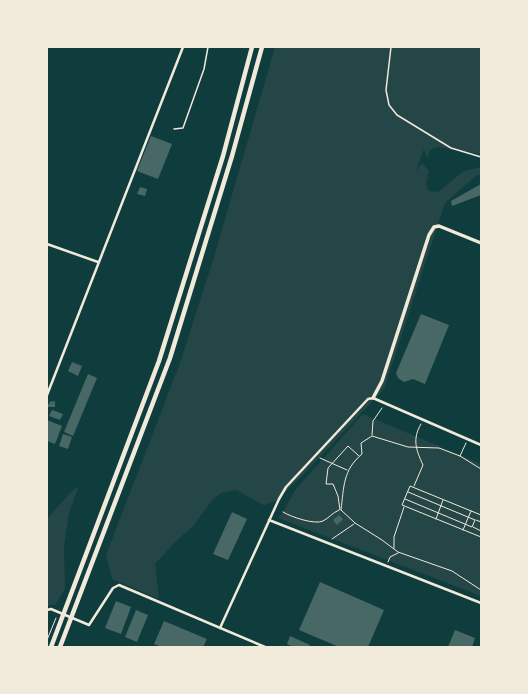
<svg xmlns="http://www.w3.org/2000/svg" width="528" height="694" font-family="'Roboto Serif',serif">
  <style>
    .green { fill: #244646 }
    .building { fill: #486865 }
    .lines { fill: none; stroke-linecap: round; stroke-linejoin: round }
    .path { stroke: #f1e9da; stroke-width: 1 }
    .service { stroke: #f1e9da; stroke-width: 1.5 }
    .minor { stroke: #f1e9da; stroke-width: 2.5 }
    .tertiary { stroke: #f1e9da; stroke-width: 3.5 }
    .primary { stroke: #f1e9da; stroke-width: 4.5 }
  </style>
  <rect width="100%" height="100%" fill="#0f3d3e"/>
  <g class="green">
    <path d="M275,47H481V154L437,147L430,150L427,159L424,149L416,171L422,163L429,171L426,185L429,191L438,192L464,171L481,167V175H477L445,203L384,389L303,475L275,502L263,505L236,490L221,493L213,499L193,526L176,541L155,564L159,599L112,579L106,555L180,363L214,257Z"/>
    <path d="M363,414L481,464V596L278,518L283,512L295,490Z"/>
    <path d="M79,486L69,513L64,546L65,589L55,605H47V519L72,491Z"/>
  </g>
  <g class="building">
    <path d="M151,136L172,144L158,179L137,171Z"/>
    <path d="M481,184V195L452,206L451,201Z"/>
    <path d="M140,187L147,189L145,196L137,194Z"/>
    <path d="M421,314L449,325L425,384L413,379L404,382L398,378L396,373Z"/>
    <path d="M72,362L82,366L78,376L68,371Z"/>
    <path d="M88,374L97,378L73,436L64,432Z"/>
    <path d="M55,401V407H47V404H50L49,402Z"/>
    <path d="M52,410L63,414L60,420L49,416Z"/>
    <path d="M47,420L62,426L55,444L47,441Z"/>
    <path d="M63,434L72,437L68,449L59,446Z"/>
    <path d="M232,512L247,519L228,560L213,554Z"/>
    <path d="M339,515L343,519L337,525L333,520Z"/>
    <path d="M320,582L384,610L368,647H339L299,630Z"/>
    <path d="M116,601L131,607L121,634L105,628Z"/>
    <path d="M136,610L148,615L137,642L125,637Z"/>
    <path d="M164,621L207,639L203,647H162L154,644Z"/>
    <path d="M455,630L475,638L472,647H448Z"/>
    <path d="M290,636L310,645L309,647H293L287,644Z"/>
  </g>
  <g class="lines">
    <g class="path">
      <path d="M372,435L373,421L382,408"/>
      <path d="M460,456L466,443"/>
      <path d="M320,458L347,470"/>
      <path d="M481,469L460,456L439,448L408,447L372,436L361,443L362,454C343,470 344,486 341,510L355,523L382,540L398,552L452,571L481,590"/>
      <path d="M414,486L423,465C416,450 412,439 421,424"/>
      <path d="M405,499L472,527L475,520L408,492"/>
      <path d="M340,510L338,496L333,484H326L328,468L348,446L359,456"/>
      <path d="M283,512C291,517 315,525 323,521C329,518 332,513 339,510"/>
      <path d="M481,515L410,486L402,505L481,537"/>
      <path d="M436,519L443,500"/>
      <path d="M476,520L481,522"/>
      <path d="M473,527L481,531"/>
      <path d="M463,530L471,511"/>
      <path d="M332,539L354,524"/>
      <path d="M394,548V537L404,507"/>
      <path d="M388,562L390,557L398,553"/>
      <path d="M47,640L56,618"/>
    </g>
    <g class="service">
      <path d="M391,47L386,90L389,105L397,115L451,148L481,157"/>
      <path d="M174,129L183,128L204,69L208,47"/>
    </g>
    <g class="minor">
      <path d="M47,244L98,262"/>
      <path d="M47,395L183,47"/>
      <path d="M269,520L481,603"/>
      <path d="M47,610L51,609L89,625L113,588L119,585L265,647"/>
      <path d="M220,628L279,499L286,487L368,399L373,398L481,445"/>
    </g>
    <path class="tertiary" d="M373,398L382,381L429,235L434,227L439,226L481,243"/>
    <g class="primary">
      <path d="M51,647L159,361L223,156L252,47"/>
      <path d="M60,647L170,358L232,156L262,47"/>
    </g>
  </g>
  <rect width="528" height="694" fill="none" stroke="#f1e9da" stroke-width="96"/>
</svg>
